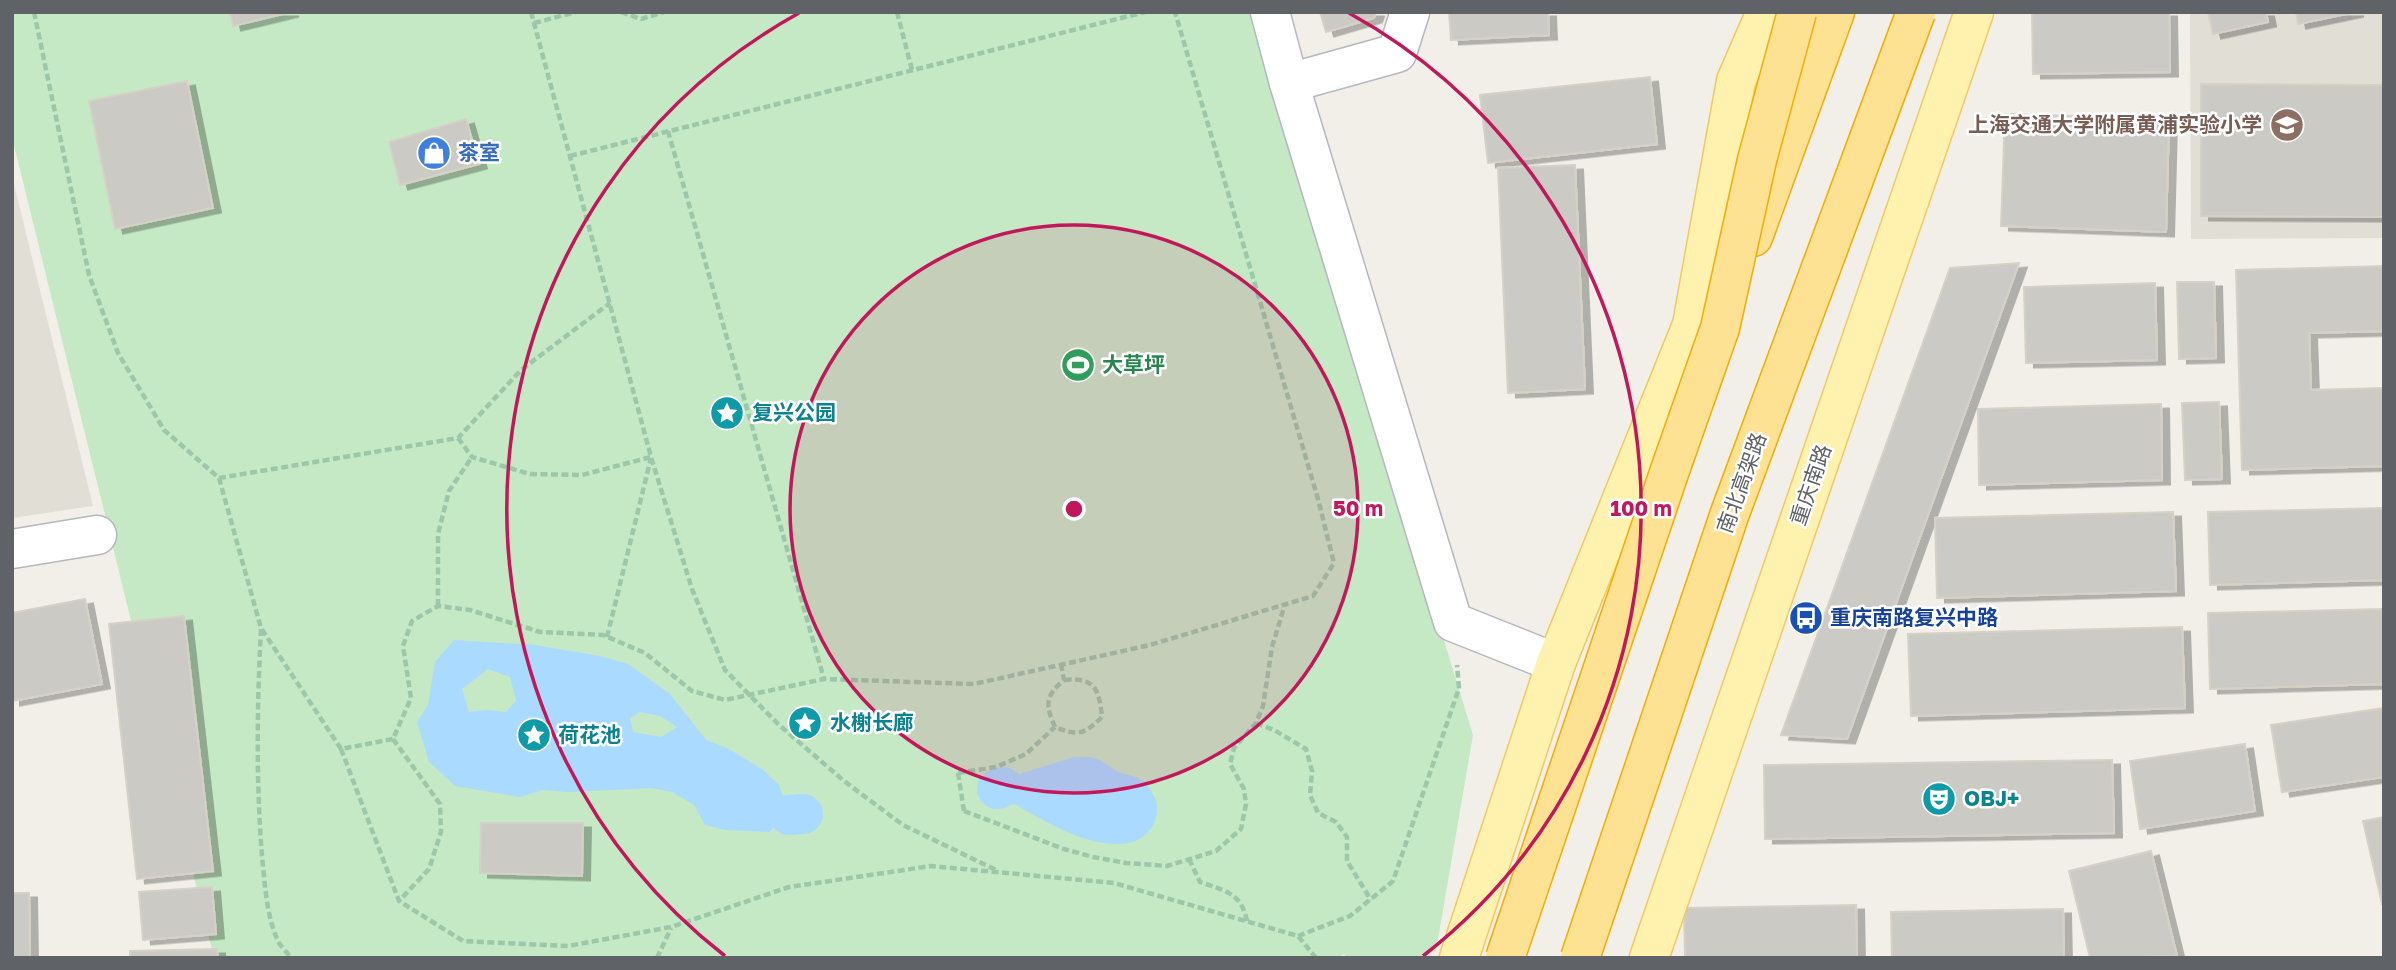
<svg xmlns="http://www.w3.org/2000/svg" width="2396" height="970" font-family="'Golos Text','Noto Sans SC',sans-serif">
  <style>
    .education { fill: #e1ded6 }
    .green { fill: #c5e8c5 }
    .water { fill: #aadaff; fill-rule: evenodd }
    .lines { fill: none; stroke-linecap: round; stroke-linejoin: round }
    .canal { stroke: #aadaff; stroke-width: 40 }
    .building { fill: #cccac5; stroke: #d6d1c6; stroke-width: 2; filter: url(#shadow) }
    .minor-casing { stroke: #b5b8bc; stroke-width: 41 }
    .major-casing { stroke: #f2c960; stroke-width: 41 }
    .highway-casing { stroke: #f9ab00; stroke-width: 41 }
    .path { stroke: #9cc7a9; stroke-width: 4.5; stroke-dasharray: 7 3.5; stroke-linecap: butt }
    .minor { stroke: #fff; stroke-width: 38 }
    .major { stroke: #fff2af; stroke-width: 38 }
    .highway { stroke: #fde293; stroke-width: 38 }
    .highway-bridge-casing { stroke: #f9ab00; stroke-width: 41; stroke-linecap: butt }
    .path-bridge { stroke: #9cc7a9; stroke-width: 4.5; stroke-dasharray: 7 3.5; stroke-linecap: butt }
    .highway-bridge { stroke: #fde293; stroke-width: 38 }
    .ring { fill: none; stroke: #c2185b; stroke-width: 3.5 }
    .labels { text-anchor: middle; stroke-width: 5; stroke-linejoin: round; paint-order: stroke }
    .education-label { font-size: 21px; font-weight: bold; fill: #785e54; stroke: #fff; text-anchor: end }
    .shop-label { font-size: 21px; font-weight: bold; fill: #366cbe; stroke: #fff; text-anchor: start }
    .leisure-label { font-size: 21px; font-weight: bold; fill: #27864d; stroke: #fff; text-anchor: start }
    .culture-label { font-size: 21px; font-weight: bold; fill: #0d838f; stroke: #fff; text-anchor: start }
    .street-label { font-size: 21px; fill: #5f6368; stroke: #fff }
    .transit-label { font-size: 21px; font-weight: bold; fill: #164399; stroke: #fff; text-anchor: start }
    .centre { fill: #c2185b; stroke: #fff; stroke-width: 3.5 }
    .ring-label { font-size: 21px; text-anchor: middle; font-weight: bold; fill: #c2185b; stroke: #fff; stroke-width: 5; stroke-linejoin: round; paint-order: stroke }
  </style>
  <defs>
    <filter id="shadow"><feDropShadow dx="8" dy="4.5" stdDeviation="0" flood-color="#0004"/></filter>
  </defs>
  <rect width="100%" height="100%" fill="#f1efe8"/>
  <g class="education">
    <path d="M2190,12H2384V238L2191,239Z"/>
    <path d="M12,176L93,506L12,518Z"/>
  </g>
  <path class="green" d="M12,12H1251L1473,735L1436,951L1418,958H1347L1344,954L1336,958H214L12,137Z"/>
  <g class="water">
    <path d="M454,640L535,645L600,656L628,664L670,694L706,740L729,749L763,770L779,785L789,815L769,832L726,830L705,825L694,805L672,792L652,788L570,792L543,790L520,797L455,786L429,762L417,722L428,705L435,662ZM488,669L510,677L516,701L506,712L486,710L469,712L462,689ZM640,712L660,716L677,727L661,737L633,732L630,718Z"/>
    <path d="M1074,757C1079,757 1085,757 1090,757C1101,759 1109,767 1119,772C1127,775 1138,776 1144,782C1171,808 1153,845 1117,844C1079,844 1040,818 1007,800L1003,787L1007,778Z"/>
  </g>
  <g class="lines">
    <g class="canal">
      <path d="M997,789L1003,787"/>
      <path d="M789,815L803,814"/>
    </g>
  </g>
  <g class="building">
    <path d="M230,12H291L233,26Z"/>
    <path d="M1320,12H1376L1374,18L1326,32Z"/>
    <path d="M1449,12H1548L1549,35L1451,40Z"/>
    <path d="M2032,12H2169L2170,72L2033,74Z"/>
    <path d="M2208,12H2266L2268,22L2213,34Z"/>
    <path d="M2296,12H2356L2298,24Z"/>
    <path d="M1650,77L1657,144L1488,163L1480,95Z"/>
    <path d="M187,81L213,208L115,229L89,101Z"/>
    <path d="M2201,84L2384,85V217L2201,216Z"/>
    <path d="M2005,114L2169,119L2166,232L2001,226Z"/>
    <path d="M466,119L479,164L400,185L389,142Z"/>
    <path d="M1575,165L1585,389L1508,393L1498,168Z"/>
    <path d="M2019,263L1847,739L1781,735L1950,268Z"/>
    <path d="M2384,266V331L2309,333L2311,390L2384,388V466L2242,470L2236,270Z"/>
    <path d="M2177,282H2214L2216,358L2179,359Z"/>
    <path d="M2155,283L2157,360L2026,363L2024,287Z"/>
    <path d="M2219,402L2222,479L2185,480L2182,403Z"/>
    <path d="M2161,404L2162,480L1979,485L1978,409Z"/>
    <path d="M2384,508V580L2210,585L2208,512Z"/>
    <path d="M2173,512L2176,591L1937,598L1935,518Z"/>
    <path d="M85,599L102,684L12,701V613Z"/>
    <path d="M2384,609V684L2210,689L2208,613Z"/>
    <path d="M184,616L213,871L137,879L109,624Z"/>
    <path d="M2182,627L2185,708L1911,716L1908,634Z"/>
    <path d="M2384,708V777L2282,792L2271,725Z"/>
    <path d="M2245,744L2255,811L2140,829L2130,761Z"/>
    <path d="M2112,760L2114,833L1765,839L1764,765Z"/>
    <path d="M2384,817V904H2382L2363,821Z"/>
    <path d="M481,823H583L582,876L480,873Z"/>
    <path d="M2151,851L2177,956L2090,958L2069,871Z"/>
    <path d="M212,887L216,934L143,940L139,892Z"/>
    <path d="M12,893H29L30,958H12Z"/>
    <path d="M1856,905L1857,958H1685L1684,908Z"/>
    <path d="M2063,909L2064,958H1892L1891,912Z"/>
    <path d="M217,949L218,958H130V951Z"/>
  </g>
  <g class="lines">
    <g class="minor-casing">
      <g id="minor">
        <path d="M1270,12L1289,83L1453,622L1556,663"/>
        <path d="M1289,83L1397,53L1410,12"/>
        <path d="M12,549L97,535"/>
      </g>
    </g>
    <g class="major-casing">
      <g id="major">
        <path d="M1459,958L1556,663L1692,325L1736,81L1766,12"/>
        <path d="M1649,958L1974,12"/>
      </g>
    </g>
    <g class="highway-casing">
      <path id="highway" d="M1753,237L1835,12"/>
    </g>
    <g class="path">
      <path d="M34,12L89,275L118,353L164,430L219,478L261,628L341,749L393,739L411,698L403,646L412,621L438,606L470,610L540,632L603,635L645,653L692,691L725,700L824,679L974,684L1150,645L1313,596L1334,563L1318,499L1175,12"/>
      <path d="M531,12L651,457L692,589L725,670L778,724L844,781L903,825L998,871"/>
      <path d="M621,12L641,19L664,12"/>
      <path d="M897,12L912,70"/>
      <path d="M534,23L576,12"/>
      <path d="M668,131L824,679"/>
      <path d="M570,156L1145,12"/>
      <path d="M458,438L472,457L530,474L582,475L651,457"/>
      <path d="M219,478L458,438L521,370L610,303"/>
      <path d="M438,606V534L449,491L472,457"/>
      <path d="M261,629C257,705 256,781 262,856C265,883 266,915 278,941C281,947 287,952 291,958"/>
      <path d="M607,637L651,458"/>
      <path d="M1061,664L1064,680C1045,696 1045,705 1055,727C1078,736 1084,735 1102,717C1099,689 1095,677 1064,680"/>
      <path d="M1256,723L1274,730L1306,749L1312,771L1310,795L1318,813L1336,822L1347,837V861L1371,900"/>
      <path d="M393,739L440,804L441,832L429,869L399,901"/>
      <path d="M341,749L399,901L463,941L568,946L671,927L789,887L931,866L1114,883L1298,936L1316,958"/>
      <path d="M958,773L996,767L1026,754L1055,727"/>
      <path d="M964,811L1064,849L1093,857L1126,863L1167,866L1216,851L1241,829L1246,804L1244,789L1230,764L1234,748L1256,723L1263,706L1272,647L1285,604"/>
      <path d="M1189,859L1200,882C1225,891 1241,892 1247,921"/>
      <path d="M1298,936L1350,916L1393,881L1459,688L1457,665"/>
      <path d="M657,958L671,928"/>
    </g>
    <use href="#minor" class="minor"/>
    <use href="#major" class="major"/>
    <use href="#highway" class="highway"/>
    <g class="highway-bridge-casing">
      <g id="highway-bridge">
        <path d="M1505,958L1670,470L1720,328L1757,160L1797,12"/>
        <path d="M1580,958L1730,513L1916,12"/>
      </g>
    </g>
    <path class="path-bridge" d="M958,773L964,811"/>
    <use href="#highway-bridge" class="highway-bridge"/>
  </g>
  <circle cx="1074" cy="509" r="284" fill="#c2185b" fill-opacity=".12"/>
  <g class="ring">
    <circle cx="1074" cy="509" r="284"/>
    <path d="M725 956A567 567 0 0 1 799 13M1349 13A567 567 0 0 1 1423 956"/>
  </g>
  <defs>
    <g id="school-disc" transform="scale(1.75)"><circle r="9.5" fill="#8d6e63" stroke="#fff"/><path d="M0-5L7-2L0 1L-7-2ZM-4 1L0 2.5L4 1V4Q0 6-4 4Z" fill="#fff"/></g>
    <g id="shop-disc" transform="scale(1.75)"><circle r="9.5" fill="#3f7fe0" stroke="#fff"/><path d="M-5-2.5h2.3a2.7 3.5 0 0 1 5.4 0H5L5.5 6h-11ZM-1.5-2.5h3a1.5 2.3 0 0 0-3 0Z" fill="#fff"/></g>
    <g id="stadium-disc" transform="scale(1.75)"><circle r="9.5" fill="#2e9e5b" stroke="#fff"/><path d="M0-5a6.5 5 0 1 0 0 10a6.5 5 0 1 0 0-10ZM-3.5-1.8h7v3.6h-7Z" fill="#fff"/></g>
    <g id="sight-disc" transform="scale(1.75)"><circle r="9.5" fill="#0f9aa8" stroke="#fff"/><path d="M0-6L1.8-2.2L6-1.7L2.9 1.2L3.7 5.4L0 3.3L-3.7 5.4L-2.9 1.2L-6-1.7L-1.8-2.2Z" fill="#fff"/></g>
    <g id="bus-disc" transform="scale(1.75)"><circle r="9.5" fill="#1a4fb4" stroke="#fff"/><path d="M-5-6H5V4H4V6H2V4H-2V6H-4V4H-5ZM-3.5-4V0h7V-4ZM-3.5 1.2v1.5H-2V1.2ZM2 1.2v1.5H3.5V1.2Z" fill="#fff"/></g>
    <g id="theatre-disc" transform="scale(1.75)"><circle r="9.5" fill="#0f9aa8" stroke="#fff"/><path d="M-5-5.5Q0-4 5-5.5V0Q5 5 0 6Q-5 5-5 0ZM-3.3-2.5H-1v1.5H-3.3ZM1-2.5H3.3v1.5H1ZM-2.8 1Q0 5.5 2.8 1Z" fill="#fff"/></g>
  </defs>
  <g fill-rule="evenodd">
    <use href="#school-disc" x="2287" y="125"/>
    <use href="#shop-disc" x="434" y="153"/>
    <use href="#stadium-disc" x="1078" y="365"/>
    <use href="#sight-disc" x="727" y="413"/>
    <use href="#bus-disc" x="1806" y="618"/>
    <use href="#sight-disc" x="805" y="723"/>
    <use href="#sight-disc" x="534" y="735"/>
    <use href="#theatre-disc" x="1939" y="799"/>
  </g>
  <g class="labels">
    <g class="education-label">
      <text x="2262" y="132">上海交通大学附属黄浦实验小学</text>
    </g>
    <g class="shop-label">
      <text x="458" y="160">茶室</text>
    </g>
    <g class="leisure-label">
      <text x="1102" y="372">大草坪</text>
    </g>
    <g class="culture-label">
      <text x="752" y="420">复兴公园</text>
      <text x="830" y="730">水榭长廊</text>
      <text x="558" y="742">荷花池</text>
      <text x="1964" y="806">OBJ+</text>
    </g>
    <g class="street-label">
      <text transform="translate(1742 483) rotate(-70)" y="7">南北高架路</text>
      <text transform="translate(1811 485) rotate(-71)" y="7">重庆南路</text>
    </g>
    <g class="transit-label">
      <text x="1830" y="625">重庆南路复兴中路</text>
    </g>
  </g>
  <circle cx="1074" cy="509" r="10" class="centre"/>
  <g class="ring-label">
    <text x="1358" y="516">50 m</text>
    <text x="1641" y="516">100 m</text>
  </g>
  <rect width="2396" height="970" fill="none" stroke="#5f6368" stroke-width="28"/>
</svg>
